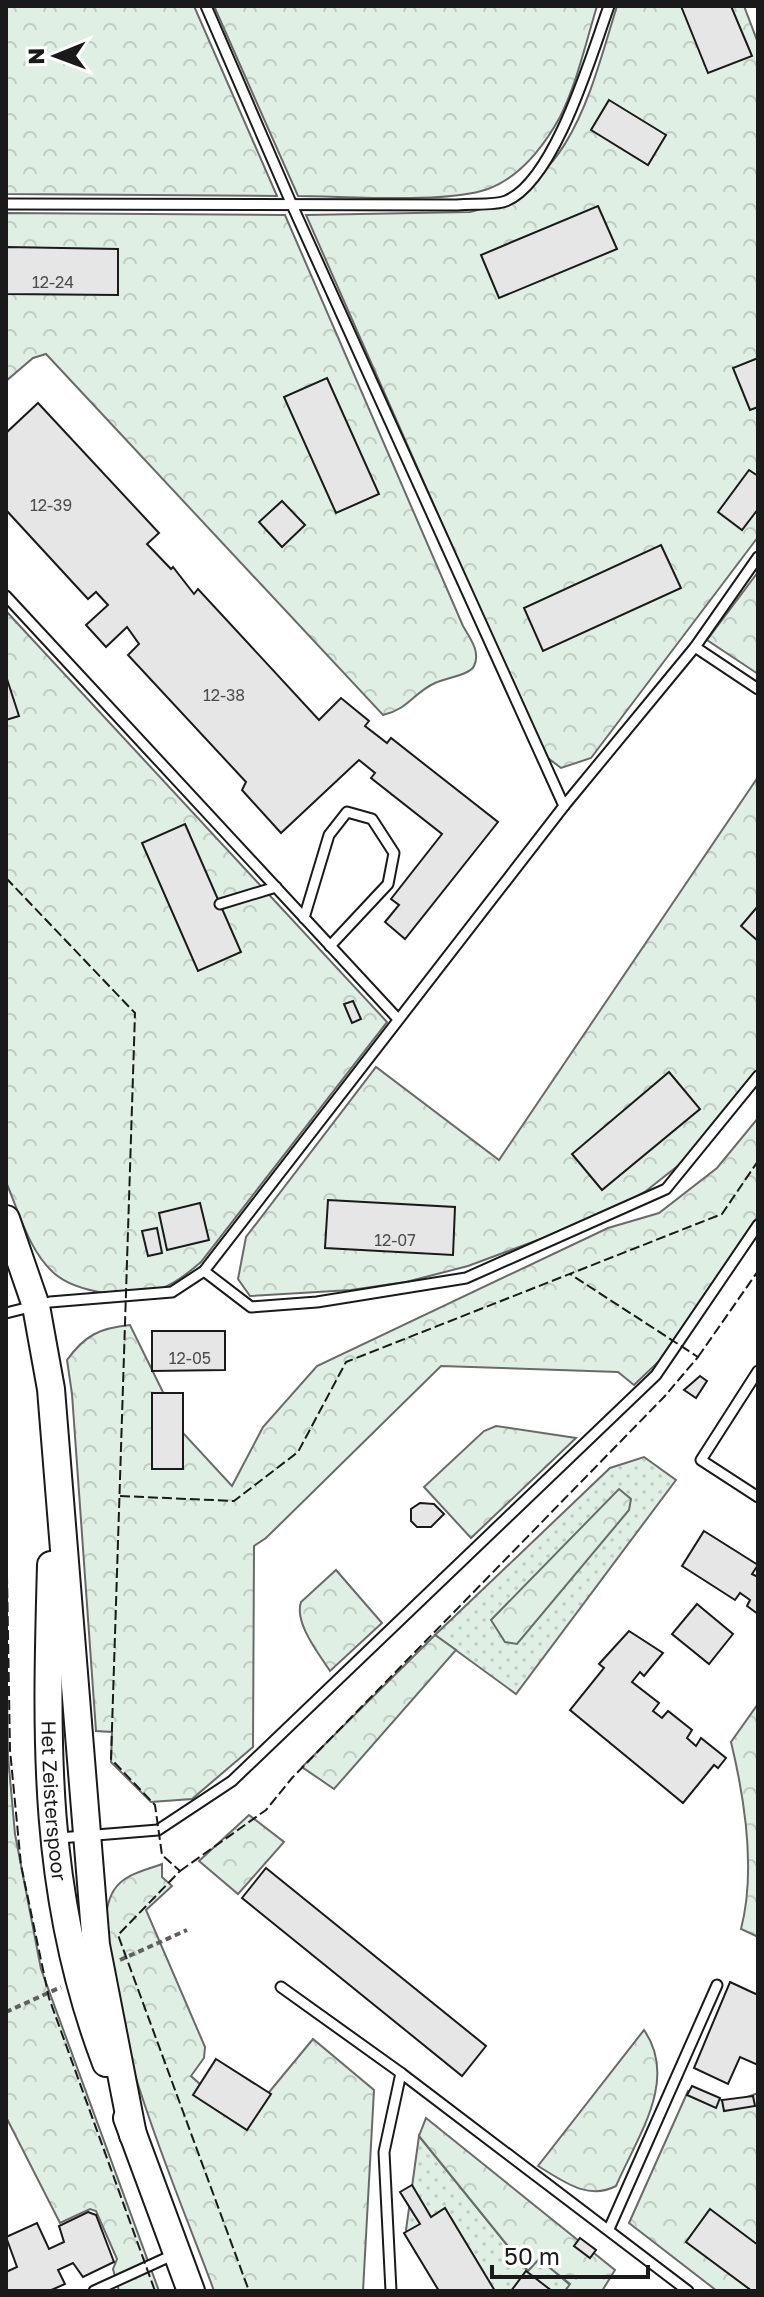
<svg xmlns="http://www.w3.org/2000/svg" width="764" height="2297" font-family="'Golos Text',sans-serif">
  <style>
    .grass { fill: url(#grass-dots); stroke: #6a6a6a; stroke-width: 2 }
    .forest { fill: url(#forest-crowns); stroke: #6a6a6a; stroke-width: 2 }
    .building { fill: #e6e6e6; stroke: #1a1a1a; stroke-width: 2 }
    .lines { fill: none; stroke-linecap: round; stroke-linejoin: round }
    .lane-casing { stroke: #1a1a1a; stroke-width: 13 }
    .secondary-casing { stroke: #1a1a1a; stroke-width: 30 }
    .path { stroke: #5f5f5f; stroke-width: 4; stroke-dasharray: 6 4; stroke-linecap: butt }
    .lane { stroke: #fff; stroke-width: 9 }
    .secondary { stroke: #fff; stroke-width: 26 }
    .fence { stroke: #1a1a1a; stroke-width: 2; stroke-dasharray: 10 4; stroke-linecap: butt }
    .labels { text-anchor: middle; stroke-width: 6; stroke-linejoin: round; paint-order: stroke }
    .number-label { font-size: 16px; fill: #4d4d4d }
    .street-label { font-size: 20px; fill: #1a1a1a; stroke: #fff }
  </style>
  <defs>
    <pattern id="grass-dots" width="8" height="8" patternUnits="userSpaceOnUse" patternTransform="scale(2)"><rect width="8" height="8" fill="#e0efe3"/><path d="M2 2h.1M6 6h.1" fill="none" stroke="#c0ccc2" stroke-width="1.8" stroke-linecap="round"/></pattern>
    <pattern id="forest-crowns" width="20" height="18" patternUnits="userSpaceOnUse" patternTransform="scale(2)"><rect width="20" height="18" fill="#e0efe3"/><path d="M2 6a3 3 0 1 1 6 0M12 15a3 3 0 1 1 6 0" fill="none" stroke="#c0ccc2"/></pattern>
  </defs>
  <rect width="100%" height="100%" fill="#fff"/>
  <g class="grass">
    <path d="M644,1457L676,1480L516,1694L435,1635L610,1468Z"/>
    <path d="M419,2136L528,2271L539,2258L570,2285L565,2291H446L406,2230Z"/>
  </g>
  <g class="forest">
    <path d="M6,6H194L277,196L6,194Z"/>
    <path d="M214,6H597C586,42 577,83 560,117C544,146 520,177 488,189C445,204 346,196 298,196Z"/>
    <path d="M617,6H744L758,43V537L591,758L561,768L544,755L306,215L470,212C571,190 590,92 617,6Z"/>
    <path d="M6,213L285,215L463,626C470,638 481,652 474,666C470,675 445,678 435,683C413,693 409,709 383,715L46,354L33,358L6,381Z"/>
    <path d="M758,572V674L707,640Z"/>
    <path d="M6,611L387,1022L201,1262C187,1274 173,1285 155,1291C129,1300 76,1292 55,1274C29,1252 19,1212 6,1182Z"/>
    <path d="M758,777V1071L689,1157L646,1191L600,1217L468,1266L406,1282L351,1290L250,1296L238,1279L246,1237L376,1067L499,1160Z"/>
    <path d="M758,1118V1216L678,1343L634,1385L618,1372L441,1366L266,1538L254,1546L253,1747L192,1799L151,1802L111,1762L112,1732L96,1731L72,1394L67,1360C85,1335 100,1328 130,1325L183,1433L232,1486L263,1427L317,1366L608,1228L659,1213L717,1168Z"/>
    <path d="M496,1426L576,1438L471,1538L424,1487L484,1431Z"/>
    <path d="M619,1489L631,1499L629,1510L517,1644L505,1642L491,1620Z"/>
    <path d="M336,1570L382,1623L330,1671C319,1654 294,1623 301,1602Z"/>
    <path d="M6,1611L8,1756L15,1834L41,1969L159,2291H119L113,2269L117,2259L96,2211L90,2209L60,2223L6,2117Z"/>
    <path d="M435,1635L456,1650L334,1789L302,1767Z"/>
    <path d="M758,1704V1937L741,1929C756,1871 745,1800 731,1742Z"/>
    <path d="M249,1815L284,1842L238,1894L199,1861Z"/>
    <path d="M162,1864V1877L172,1886L146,1910L205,2047L204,2058L191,2076L241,2121L246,2120L313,2039L374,2090L363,2291H214C188,2217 73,1955 114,1890C124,1874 146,1870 162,1864Z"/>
    <path d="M644,2030C679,2080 637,2137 616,2186C588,2201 563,2181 538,2166Z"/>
    <path d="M688,2091L732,2103L758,2093V2291H717L629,2223Z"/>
    <path d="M426,2118L615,2270L602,2291H565L570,2284L539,2259L528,2271L419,2136Z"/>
  </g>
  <g class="building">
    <path d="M681,6H731L752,56L708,73Z"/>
    <path d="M609,100L666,135L648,165L591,130Z"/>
    <path d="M598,206L617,249L499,298L481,255Z"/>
    <path d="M6,247L118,249V295L6,294Z"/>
    <path d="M758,358V407L750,410L733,368Z"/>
    <path d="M327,378L379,494L336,513L284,397Z"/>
    <path d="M38,403L159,533L147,544L171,569L173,567L194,594L198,589L319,720L341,698L369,721L365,726L387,743L391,738L498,822L405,939L385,922L399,905L391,899L442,834L371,778L375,773L359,760L281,833L242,790L246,782L128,655L139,644L127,627L106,647L86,625L108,605L96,592L88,599L6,510V433Z"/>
    <path d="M749,470L758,476V509L742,530L718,512Z"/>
    <path d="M282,501L305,525L282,547L259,522Z"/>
    <path d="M661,545L681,588L543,651L524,608Z"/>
    <path d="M6,676L19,716L6,720Z"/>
    <path d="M185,824L241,952L198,971L142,843Z"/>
    <path d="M758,906V941L741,926Z"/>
    <path d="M353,1001L361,1019L352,1023L344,1004Z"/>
    <path d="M669,1072L700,1109L602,1190L572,1154Z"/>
    <path d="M328,1200L455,1207L453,1255L325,1248Z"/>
    <path d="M200,1203L209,1240L167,1250L159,1213Z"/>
    <path d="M157,1228L162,1253L148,1256L142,1231Z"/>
    <path d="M152,1331H225V1370L152,1371Z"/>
    <path d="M700,1376L707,1381L696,1398L684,1390Z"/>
    <rect x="152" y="1393" width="31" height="76"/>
    <path d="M420,1503L434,1504L444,1514L431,1527H417L411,1521V1509Z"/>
    <path d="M704,1531L758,1565L752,1574L758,1577V1614L747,1606L750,1600L740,1593L735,1600L682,1566Z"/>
    <path d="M697,1604L733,1634L709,1664L672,1634Z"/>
    <path d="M629,1631L663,1653L644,1676L640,1672L632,1682L659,1703L653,1711L662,1718L668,1711L692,1730L687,1738L696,1746L701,1738L726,1758L718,1768L714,1765L683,1803L570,1710L604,1668L599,1664Z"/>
    <path d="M266,1868L486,2046L462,2076L242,1898Z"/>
    <path d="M730,1982L758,1995V2065L740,2057L728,2084L694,2068Z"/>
    <path d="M216,2059L271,2094L247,2130L193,2095Z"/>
    <path d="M692,2086L720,2098L716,2108L687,2095Z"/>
    <path d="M753,2096L755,2106L724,2111L722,2100Z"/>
    <path d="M412,2185L431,2217L445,2208L495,2291H439L404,2233L420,2224L400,2192Z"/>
    <path d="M710,2209L758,2245V2291H752L686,2242Z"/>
    <path d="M88,2212L96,2215L114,2262L83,2277L73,2263L58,2270L65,2284L49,2291H6V2272L17,2267L6,2237L37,2223L49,2249L64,2242L59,2226Z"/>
    <path d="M580,2238L596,2250L590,2258L574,2246Z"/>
    <path d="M526,2271L552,2291H511Z"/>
  </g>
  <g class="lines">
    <g class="lane-casing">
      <g id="lane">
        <path d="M206,6L292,205L564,806"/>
        <path d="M6,204L457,205C471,203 493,206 506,201C555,181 592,53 609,6"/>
        <path d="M6,596L398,1019"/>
        <path d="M695,647L758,689"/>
        <path d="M220,904L276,887"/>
        <path d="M304,918L329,835L347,812L372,819L394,853L388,884L330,946"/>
        <path d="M204,1271L251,1307L317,1302L466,1278L666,1189L758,1076"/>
        <path d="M6,1313L50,1302L172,1292L204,1271L564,806L695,647L758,557"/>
        <path d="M758,1371L701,1460L758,1497"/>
        <path d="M59,1838L158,1830L232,1781L656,1375L758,1225"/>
        <path d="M281,1987L401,2073L688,2291"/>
        <path d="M609,2229L717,1985"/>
        <path d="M94,2291L175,2254"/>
        <path d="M391,2291L384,2152L401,2073"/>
      </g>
    </g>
    <g class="secondary-casing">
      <g id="secondary">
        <path d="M6,1219L36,1306L51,1389L96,1945L133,2135"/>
        <path id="s1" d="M51,1565C46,1742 42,1895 106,2063"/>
        <path d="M127,2118L191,2291"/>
      </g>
    </g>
    <g class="path">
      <path d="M120,1960L187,1930"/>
      <path d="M6,2012L61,1987"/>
    </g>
    <use href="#lane" class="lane"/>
    <use href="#secondary" class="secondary"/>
    <g class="fence">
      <path d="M6,878L135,1013L111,1759L155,1805L162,1855L180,1871L118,1935L249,2291"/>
      <path d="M698,1357L758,1271"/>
      <path d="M120,1496L234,1501L298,1452L346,1362L722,1214L758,1161"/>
      <path d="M6,1518L10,1750L21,1865L49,1998L155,2291"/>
      <path d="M180,1871L266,1810L292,1778L664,1397L698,1357L570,1274"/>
    </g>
  </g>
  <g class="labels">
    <g class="number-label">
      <text x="53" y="288">12-24</text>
      <text x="51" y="511">12-39</text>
      <text x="224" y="701">12-38</text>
      <text x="395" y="1246">12-07</text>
      <text x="190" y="1364">12-05</text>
    </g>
    <g class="street-label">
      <text dy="7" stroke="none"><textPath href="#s1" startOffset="236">Het Zeisterspoor</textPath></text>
    </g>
  </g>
  <rect width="764" height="2297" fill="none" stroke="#1a1a1a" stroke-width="16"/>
  <g transform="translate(56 56) rotate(269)" stroke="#ffffff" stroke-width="6" paint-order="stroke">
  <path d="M0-6L14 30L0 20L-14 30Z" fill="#1a1a1a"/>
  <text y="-12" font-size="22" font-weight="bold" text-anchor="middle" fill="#1a1a1a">N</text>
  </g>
  <path d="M492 2265v12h156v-12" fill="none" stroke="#1a1a1a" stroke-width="4"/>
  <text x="504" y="2265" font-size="24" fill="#1a1a1a" stroke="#ffffff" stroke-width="6" paint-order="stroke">50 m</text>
</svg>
